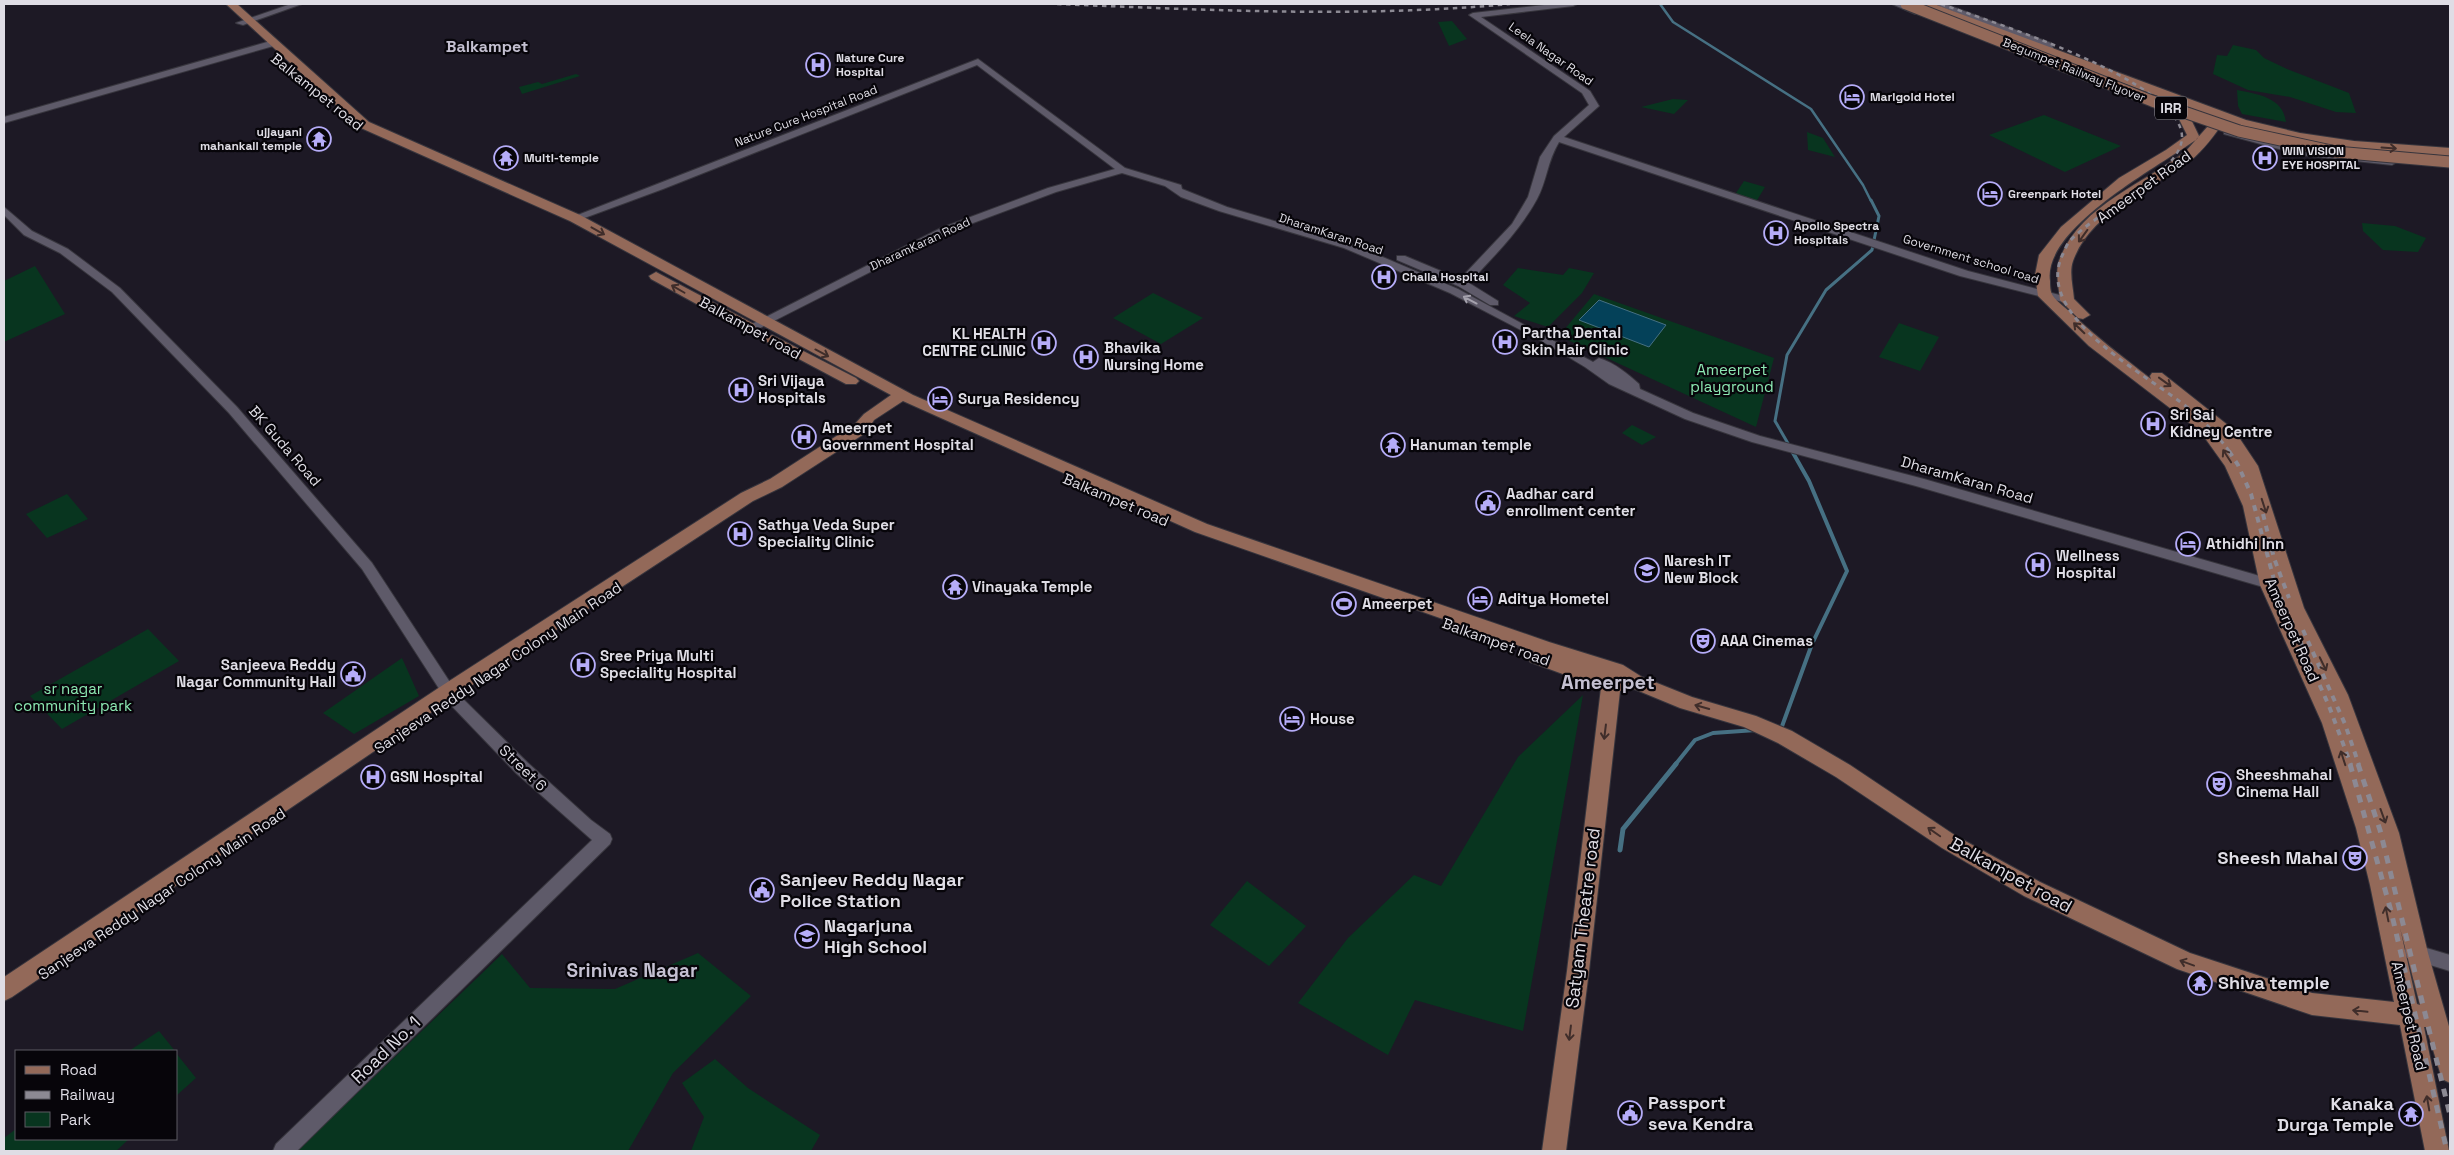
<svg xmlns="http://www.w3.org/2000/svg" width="2454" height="1155" font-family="'Space Grotesk',sans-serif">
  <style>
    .green { fill: #08351f }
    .water { fill: #044159; stroke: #467083 }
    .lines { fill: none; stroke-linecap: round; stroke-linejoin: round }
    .stream-far3 { stroke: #467083; stroke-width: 2.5 }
    .stream-far2 { stroke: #467083; stroke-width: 3 }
    .stream-far1 { stroke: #467083; stroke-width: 4 }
    .stream { stroke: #467083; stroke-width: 5 }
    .minor-casing { stroke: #37353d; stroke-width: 2 }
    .major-casing { stroke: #37353d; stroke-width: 2 }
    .minor { fill: #5e5a69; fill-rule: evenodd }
    .major { fill: #936959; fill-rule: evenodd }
    .rail-far3 { stroke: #8c8993; stroke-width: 2.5; stroke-dasharray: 4.5 4.5; stroke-linecap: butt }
    .rail-far2 { stroke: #8c8993; stroke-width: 3; stroke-dasharray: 5 5; stroke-linecap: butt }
    .rail-far1 { stroke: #8c8993; stroke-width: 4; stroke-dasharray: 6 6; stroke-linecap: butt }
    .rail { stroke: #8c8993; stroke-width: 5; stroke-dasharray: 8 8; stroke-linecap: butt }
    .major-bridge-casing { stroke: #37353d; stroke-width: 13; stroke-linecap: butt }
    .major-bridge { stroke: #936959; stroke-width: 11 }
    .oneway { stroke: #3f2d2a }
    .oneway2 { stroke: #a5a2ad }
    .labels { text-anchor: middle; stroke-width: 4.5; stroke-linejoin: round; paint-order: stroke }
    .far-street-label { font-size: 12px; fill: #dfdde5; stroke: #07050a }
    .far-poi-label { font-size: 12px; font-weight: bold; fill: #dfdde5; stroke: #07050a; text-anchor: start }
    .shield { fill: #07050a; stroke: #9e9ca3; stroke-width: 1 }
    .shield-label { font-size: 14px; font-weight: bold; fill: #dfdde5 }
    .street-label { font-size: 15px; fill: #dfdde5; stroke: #07050a }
    .poi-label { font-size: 15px; font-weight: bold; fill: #dfdde5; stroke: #07050a; text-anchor: start }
    .park-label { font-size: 15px; fill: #8de9b3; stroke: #07050a }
    .far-district-label { font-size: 16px; font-weight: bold; fill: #c4c0d1; stroke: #07050a }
    .near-poi-label { font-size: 18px; font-weight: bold; fill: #dfdde5; stroke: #07050a; text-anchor: start }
    .near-street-label { font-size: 18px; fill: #dfdde5; stroke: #07050a }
    .near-neighbourhood-label { font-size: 19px; font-weight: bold; fill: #c4c0d1; stroke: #07050a }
    .district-label { font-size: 20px; font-weight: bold; fill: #c4c0d1; stroke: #07050a }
  </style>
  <rect width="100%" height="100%" fill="#1d1925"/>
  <g class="green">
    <path d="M1452,21L1467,39L1449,46L1438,22Z"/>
    <path d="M2233,45L2256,50L2264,58L2287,69L2349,93L2356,113L2336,112L2290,97L2248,90L2213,74L2217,55L2227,56Z"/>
    <path d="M576,74L580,76L522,94L519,87L538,82L542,84Z"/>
    <path d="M2237,90C2257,94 2283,97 2286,122L2242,114L2238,106Z"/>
    <path d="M1673,99L1688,100L1674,114L1641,107Z"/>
    <path d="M2044,115L2121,146L2065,172L1989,135Z"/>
    <path d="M1807,132L1823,138L1835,157L1808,150Z"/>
    <path d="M1744,181L1765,187L1756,202L1734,196Z"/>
    <path d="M2362,223L2395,226L2426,238L2418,252L2383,250L2363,231Z"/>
    <path d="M35,266L65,314L4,342V281Z"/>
    <path d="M1518,268L1563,275L1569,268L1594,273L1582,293L1548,327L1514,316L1530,303L1503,285Z"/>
    <path d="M1153,293L1203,318L1161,344L1113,318Z"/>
    <path d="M1594,294L1774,358L1756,427L1559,336Z"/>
    <path d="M1899,323L1939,337L1920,371L1879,357Z"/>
    <path d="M1632,425L1656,437L1642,445L1622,433Z"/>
    <path d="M67,494L88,519L47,538L26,514Z"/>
    <path d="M148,629L179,661L62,729L30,696Z"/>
    <path d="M402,658L419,696L354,734L323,713Z"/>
    <path d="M1583,695L1523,1031L1415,1000L1388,1055L1298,1003L1348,938L1414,875L1441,886L1518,757Z"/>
    <path d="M1247,881L1306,926L1269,966L1210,925Z"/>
    <path d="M698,953L751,996L673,1073L628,1151H297L502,954L530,988L615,989Z"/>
    <path d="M159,1031L175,1051H129Z"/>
    <path d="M176,1053L196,1078L176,1096Z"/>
    <path d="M715,1059L748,1088L820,1135L811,1151H691L704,1117L682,1083Z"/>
    <path d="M16,1129V1139H129L116,1151H4V1138Z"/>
  </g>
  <path class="water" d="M1599,300L1666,325L1649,347L1579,320Z"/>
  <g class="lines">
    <path class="stream-far3" d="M1660,4L1673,22L1811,109L1863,185L1871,201"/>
    <path class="stream-far2" d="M1793,452L1775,421L1787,355L1826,290L1872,250L1879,216L1871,200"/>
    <g class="stream-far1">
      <path d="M1781,729L1812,644L1847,571L1809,481L1792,451"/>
      <path d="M1675,765L1695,740L1713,733L1756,730"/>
    </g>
    <path class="stream" d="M1620,850L1623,829L1676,764"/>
    <g class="minor-casing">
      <g id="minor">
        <path d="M291,4H302L243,25L236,23Z"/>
        <path d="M1553,4H1577L1573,6L1481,17L1590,91L1599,106L1564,137L1968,271L2071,298L2072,300L2067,303L1960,276L1559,142C1547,162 1547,181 1537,199C1519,232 1493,257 1469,283L1498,301V305H1490L1458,286L1397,260V256H1405L1460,279L1512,224L1528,197L1540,157L1554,136L1589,105L1582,93L1469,15L1473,13Z"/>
        <path d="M1892,4H1903L1922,12L1915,14Z"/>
        <path d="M1934,4H1945L2051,43L2056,54L2049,56L2044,47Z"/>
        <path d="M274,40L277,41V45L4,123V117Z"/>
        <path d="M978,59L1125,168L1181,185L1182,189L1227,207L1352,244L1458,289L1593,362L1599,358C1615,363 1628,374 1639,384L1640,389L1693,413L1760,436L1924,479L2277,581L2284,586L2277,591L1916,486L1752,442L1685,419L1609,384L1585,367L1540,340L1450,293L1344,248L1219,211L1181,197L1165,186L1122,173L1056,192L949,232L756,330H748V326L941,228L1048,188L1115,169L977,65L663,189L579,220H571L570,218Z"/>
        <path d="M2227,129L2301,149L2392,159L2397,162L2392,165L2301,155L2224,134V130Z"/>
        <path d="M4,207L32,231L68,249L120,288L237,407L372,563L457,693L528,763L591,820L610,834L612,839L610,844L297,1151H273L276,1144L592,840L516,773L447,701L362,569L229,413L112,292L60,253L24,235L4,215Z"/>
        <path d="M2413,944L2450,955V971L2407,958L2404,952L2407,946Z"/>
      </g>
    </g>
    <g class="major-casing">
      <g id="major">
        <path d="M226,4H237L369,122L580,215L913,395L1207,524L1549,642L1623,665L1642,677L1692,697L1756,716L1792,731L1850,765L1956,836L2040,882L2190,953L2312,993L2394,1002L2370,885L2356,828L2322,723L2260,585L2243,506L2225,466L2200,431L2089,346L2038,296L2035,275L2039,255L2061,227L2119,178L2166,150L2187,135L2176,113L2162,102L2166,99L2036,51L1920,4H1934L2246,120L2300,133L2354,141L2450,148V156C2375,150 2297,147 2225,121C2214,135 2204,150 2190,161C2151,190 2091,211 2073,261C2069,272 2073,287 2074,299L2090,315L2083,319L2078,318L2060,300C2059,288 2055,273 2059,261C2078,206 2144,184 2186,151L2216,117L2177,103L2187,111L2199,136L2197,139C2160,166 2042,228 2050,281C2050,285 2050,292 2053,296C2057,302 2066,308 2072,314C2097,338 2124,358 2151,379L2150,376L2152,373H2162L2234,430L2258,466L2304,608L2348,695L2399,833L2428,953L2450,1030V1083L2442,1079L2426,1027H2424L2449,1151H2425L2400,1025L2312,1015L2177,969L2024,896L1942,848L1836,777L1778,743L1744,727L1680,708L1634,689L1620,691L1589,971L1566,1151H1542L1567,971L1601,688L1530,662L1528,657L1534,651L1195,532L903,401L874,420L867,432L782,487L753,501L457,695L12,997L4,1001V977L443,685L741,493L770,479L855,424L864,414L891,395L570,221L361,128ZM2400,928L2420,1005L2417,1004Z"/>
        <path d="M656,272L754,324L756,327L754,330H744L651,279L649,276Z"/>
        <path d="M772,335L856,378L859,381L856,384H846L767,342L765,339Z"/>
      </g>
    </g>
    <use href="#minor" class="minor"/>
    <use href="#major" class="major"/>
    <g class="rail-far3">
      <path d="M1057,4C1208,10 1359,18 1510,4"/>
      <path d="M1941,4C1988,21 2184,81 2182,138C2181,163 2140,187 2121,201"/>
    </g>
    <path class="rail-far2" d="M2122,200C2106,213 2082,227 2069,242C2066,246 2064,252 2062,256C2034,318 2150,376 2188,408C2204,421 2218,436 2230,452"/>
    <g class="rail-far1">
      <path d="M2229,451L2238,465L2251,494L2276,587L2329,706L2351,765"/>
      <path d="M2263,514L2274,558L2289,598"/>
      <path d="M2303,630L2345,724L2359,765"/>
    </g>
    <g class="rail">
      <path d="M2350,764L2391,911L2447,1151"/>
      <path d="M2358,764L2380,830L2450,1115"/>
    </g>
    <g class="major-bridge-casing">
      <path id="major-bridge" d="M1906,4L2152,101L2239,131L2336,152L2450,162"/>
    </g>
    <use href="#major-bridge" class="major-bridge"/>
  </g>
  <defs><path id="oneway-shaft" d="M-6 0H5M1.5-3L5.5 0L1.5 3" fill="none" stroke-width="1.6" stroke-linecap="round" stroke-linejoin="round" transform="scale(1.25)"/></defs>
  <g class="oneway">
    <use href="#oneway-shaft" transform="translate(2389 148) rotate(4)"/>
    <use href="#oneway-shaft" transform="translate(598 231) rotate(29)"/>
    <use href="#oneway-shaft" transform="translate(2083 236) rotate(126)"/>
    <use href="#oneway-shaft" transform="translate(678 289) rotate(-150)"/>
    <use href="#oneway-shaft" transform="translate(2079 328) rotate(-136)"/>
    <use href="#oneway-shaft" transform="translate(822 353) rotate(28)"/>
    <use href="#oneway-shaft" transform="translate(2165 382) rotate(36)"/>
    <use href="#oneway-shaft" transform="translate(2227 456) rotate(-123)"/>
    <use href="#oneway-shaft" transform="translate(2264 506) rotate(72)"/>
    <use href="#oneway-shaft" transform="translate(2323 664) rotate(64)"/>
    <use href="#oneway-shaft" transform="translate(1702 707) rotate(-164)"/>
    <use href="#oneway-shaft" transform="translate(1605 732) rotate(97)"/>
    <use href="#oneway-shaft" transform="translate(2343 758) rotate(-108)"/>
    <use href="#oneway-shaft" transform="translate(2383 816) rotate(70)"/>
    <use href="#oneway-shaft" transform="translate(1934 832) rotate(-145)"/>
    <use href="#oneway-shaft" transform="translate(2387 914) rotate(-101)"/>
    <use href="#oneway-shaft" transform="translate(2187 963) rotate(-160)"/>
    <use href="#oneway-shaft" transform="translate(2360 1011) rotate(-174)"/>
    <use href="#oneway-shaft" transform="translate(1570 1033) rotate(97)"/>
    <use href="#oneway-shaft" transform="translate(2428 1103) rotate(-100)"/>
  </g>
  <use class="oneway2" href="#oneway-shaft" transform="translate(1470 300) rotate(-152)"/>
  <defs>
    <g id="hospital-ring" transform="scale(1.25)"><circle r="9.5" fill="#07050a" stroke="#b5acf8" stroke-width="1.5"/><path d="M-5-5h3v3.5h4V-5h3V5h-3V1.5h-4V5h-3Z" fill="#b5acf8"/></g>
    <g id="hotel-ring" transform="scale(1.25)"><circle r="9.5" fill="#07050a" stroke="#b5acf8" stroke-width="1.5"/><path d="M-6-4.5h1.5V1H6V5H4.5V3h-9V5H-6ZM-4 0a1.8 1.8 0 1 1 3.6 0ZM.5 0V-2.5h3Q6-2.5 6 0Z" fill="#b5acf8"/></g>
    <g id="temple-ring" transform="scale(1.25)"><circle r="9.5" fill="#07050a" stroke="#b5acf8" stroke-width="1.5"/><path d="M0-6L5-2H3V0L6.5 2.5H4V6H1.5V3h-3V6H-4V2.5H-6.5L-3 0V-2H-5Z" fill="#b5acf8"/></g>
    <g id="civic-ring" transform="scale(1.25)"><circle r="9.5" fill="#07050a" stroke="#b5acf8" stroke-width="1.5"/><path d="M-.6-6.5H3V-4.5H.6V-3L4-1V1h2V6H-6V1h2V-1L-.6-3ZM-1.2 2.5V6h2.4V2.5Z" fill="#b5acf8"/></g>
    <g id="university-ring" transform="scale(1.25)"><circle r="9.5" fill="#07050a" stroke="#b5acf8" stroke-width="1.5"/><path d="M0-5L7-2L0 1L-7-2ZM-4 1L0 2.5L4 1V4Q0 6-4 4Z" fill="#b5acf8"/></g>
    <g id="stadium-ring" transform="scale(1.25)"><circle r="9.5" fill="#07050a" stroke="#b5acf8" stroke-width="1.5"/><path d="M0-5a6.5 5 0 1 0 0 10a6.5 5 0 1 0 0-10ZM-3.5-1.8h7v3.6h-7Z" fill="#b5acf8"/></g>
    <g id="theatre-ring" transform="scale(1.25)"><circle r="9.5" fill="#07050a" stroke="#b5acf8" stroke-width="1.5"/><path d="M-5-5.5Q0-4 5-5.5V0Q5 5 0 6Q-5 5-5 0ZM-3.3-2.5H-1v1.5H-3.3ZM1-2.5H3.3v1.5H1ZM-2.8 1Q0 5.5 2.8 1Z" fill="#b5acf8"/></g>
    <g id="school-ring" transform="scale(1.25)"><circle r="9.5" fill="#07050a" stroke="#b5acf8" stroke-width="1.5"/><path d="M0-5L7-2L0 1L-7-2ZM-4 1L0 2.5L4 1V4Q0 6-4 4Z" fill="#b5acf8"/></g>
  </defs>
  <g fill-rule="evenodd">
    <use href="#hospital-ring" x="818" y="65"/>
    <use href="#hotel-ring" x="1852" y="97"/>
    <use href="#temple-ring" x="319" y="139"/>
    <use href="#temple-ring" x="506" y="158"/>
    <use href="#hospital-ring" x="2265" y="158"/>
    <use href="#hotel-ring" x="1990" y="194"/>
    <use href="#hospital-ring" x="1776" y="233"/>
    <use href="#hospital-ring" x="1384" y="277"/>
    <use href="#hospital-ring" x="1505" y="342"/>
    <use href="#hospital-ring" x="1044" y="343"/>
    <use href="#hospital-ring" x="1086" y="357"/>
    <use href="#hospital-ring" x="741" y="390"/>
    <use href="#hotel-ring" x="940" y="399"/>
    <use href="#hospital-ring" x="2153" y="424"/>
    <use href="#hospital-ring" x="804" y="437"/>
    <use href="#temple-ring" x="1393" y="445"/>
    <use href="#civic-ring" x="1488" y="503"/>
    <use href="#hospital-ring" x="740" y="534"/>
    <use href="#hotel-ring" x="2188" y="544"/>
    <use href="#hospital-ring" x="2038" y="565"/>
    <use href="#university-ring" x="1647" y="570"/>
    <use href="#temple-ring" x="955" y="587"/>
    <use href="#hotel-ring" x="1480" y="599"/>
    <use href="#stadium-ring" x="1344" y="604"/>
    <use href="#theatre-ring" x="1703" y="641"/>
    <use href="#hospital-ring" x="583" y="665"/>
    <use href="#civic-ring" x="353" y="674"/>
    <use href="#hotel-ring" x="1292" y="719"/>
    <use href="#hospital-ring" x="373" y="777"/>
    <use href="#theatre-ring" x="2219" y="784"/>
    <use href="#theatre-ring" x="2355" y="858"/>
    <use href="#civic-ring" x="762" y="890"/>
    <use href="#school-ring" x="807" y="936"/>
    <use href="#temple-ring" x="2200" y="983"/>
    <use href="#civic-ring" x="1630" y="1113"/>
    <use href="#temple-ring" x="2411" y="1114"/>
  </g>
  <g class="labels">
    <g class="far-street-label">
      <text transform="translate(1551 54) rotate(35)" y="4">Leela Nagar Road</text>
      <text transform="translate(2074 70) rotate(22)" y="4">Begumpet Railway Flyover</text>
      <text transform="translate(806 116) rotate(-21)" y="4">Nature Cure Hospital Road</text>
      <text transform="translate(1331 234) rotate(18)" y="4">DharamKaran Road</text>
      <text transform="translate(920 244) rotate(-25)" y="4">DharamKaran Road</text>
      <text transform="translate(1971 259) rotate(17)" y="4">Government school road</text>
    </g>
    <g class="far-poi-label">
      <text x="836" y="62">Nature Cure<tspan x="836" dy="14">Hospital</tspan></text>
      <text x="1870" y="101">Marigold Hotel</text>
      <text x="302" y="136" text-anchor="end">ujjayani<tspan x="302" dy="14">mahankali temple</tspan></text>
      <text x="2282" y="155">WIN VISION<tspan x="2282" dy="14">EYE HOSPITAL</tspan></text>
      <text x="524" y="162">Multi-temple</text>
      <text x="2008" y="198">Greenpark Hotel</text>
      <text x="1794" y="230">Apollo Spectra<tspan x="1794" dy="14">Hospitals</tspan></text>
      <text x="1402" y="281">Challa Hospital</text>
    </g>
    <rect class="shield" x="2155" y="96.5" width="32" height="23" rx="4"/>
    <g class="shield-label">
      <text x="2171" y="113">IRR</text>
    </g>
    <g class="street-label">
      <text transform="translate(317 92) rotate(39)" y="5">Balkampet road</text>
      <text transform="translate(2144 187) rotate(-36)" y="5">Ameerpet Road</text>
      <text transform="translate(750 328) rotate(29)" y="5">Balkampet road</text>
      <text transform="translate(285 446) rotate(49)" y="5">BK Guda Road</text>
      <text transform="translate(1967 480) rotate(16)" y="5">DharamKaran Road</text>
      <text transform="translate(1116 500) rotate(23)" y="5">Balkampet road</text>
      <text transform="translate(2292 630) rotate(66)" y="5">Ameerpet Road</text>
      <text transform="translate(1496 642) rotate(20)" y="5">Balkampet road</text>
      <text transform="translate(498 668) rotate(-34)" y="5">Sanjeeva Reddy Nagar Colony Main Road</text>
      <text transform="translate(523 768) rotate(44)" y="5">Street 6</text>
      <text transform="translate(162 894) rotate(-34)" y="5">Sanjeeva Reddy Nagar Colony Main Road</text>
      <text transform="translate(2409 1016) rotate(77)" y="5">Ameerpet Road</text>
    </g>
    <g class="poi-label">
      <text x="1522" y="338">Partha Dental<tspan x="1522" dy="17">Skin Hair Clinic</tspan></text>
      <text x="1026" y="339" text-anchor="end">KL HEALTH<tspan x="1026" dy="17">CENTRE CLINIC</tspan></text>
      <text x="1104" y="353">Bhavika<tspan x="1104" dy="17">Nursing Home</tspan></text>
      <text x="758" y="386">Sri Vijaya<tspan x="758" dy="17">Hospitals</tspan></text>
      <text x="958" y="404">Surya Residency</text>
      <text x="2170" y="420">Sri Sai<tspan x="2170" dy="17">Kidney Centre</tspan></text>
      <text x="822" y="433">Ameerpet<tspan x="822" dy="17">Government Hospital</tspan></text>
      <text x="1410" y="450">Hanuman temple</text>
      <text x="1506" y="499">Aadhar card<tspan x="1506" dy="17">enrollment center</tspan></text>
      <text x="758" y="530">Sathya Veda Super<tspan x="758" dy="17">Speciality Clinic</tspan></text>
      <text x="2206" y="549">Athidhi Inn</text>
      <text x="2056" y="561">Wellness<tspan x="2056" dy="17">Hospital</tspan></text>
      <text x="1664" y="566">Naresh IT<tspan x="1664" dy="17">New Block</tspan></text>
      <text x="972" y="592">Vinayaka Temple</text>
      <text x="1498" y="604">Aditya Hometel</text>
      <text x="1362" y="609">Ameerpet</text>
      <text x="1720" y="646">AAA Cinemas</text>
      <text x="600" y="661">Sree Priya Multi<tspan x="600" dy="17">Speciality Hospital</tspan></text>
      <text x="336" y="670" text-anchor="end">Sanjeeva Reddy<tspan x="336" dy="17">Nagar Community Hall</tspan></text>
      <text x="1310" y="724">House</text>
      <text x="2236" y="780">Sheeshmahal<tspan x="2236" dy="17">Cinema Hall</tspan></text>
      <text x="390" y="782">GSN Hospital</text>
    </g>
    <g class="park-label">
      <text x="1732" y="375">Ameerpet<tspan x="1732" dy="17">playground</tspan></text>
      <text x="73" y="694">sr nagar<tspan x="73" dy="17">community park</tspan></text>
    </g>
    <g class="far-district-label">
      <text x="487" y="52">Balkampet</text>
    </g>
    <g class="near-poi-label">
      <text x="2338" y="864" text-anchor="end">Sheesh Mahal</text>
      <text x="780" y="886">Sanjeev Reddy Nagar<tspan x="780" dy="21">Police Station</tspan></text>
      <text x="824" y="932">Nagarjuna<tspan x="824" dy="21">High School</tspan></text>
      <text x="2218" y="989">Shiva temple</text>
      <text x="1648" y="1109">Passport<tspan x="1648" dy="21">seva Kendra</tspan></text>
      <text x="2394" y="1110" text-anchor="end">Kanaka<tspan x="2394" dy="21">Durga Temple</tspan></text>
    </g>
    <g class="near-street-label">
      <text transform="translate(2011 875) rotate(29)" y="6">Balkampet road</text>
      <text transform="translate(1583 918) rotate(-83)" y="6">Satyam Theatre road</text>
      <text transform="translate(386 1050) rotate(-44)" y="6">Road No. 1</text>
    </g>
    <g class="near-neighbourhood-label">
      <text x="632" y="977">Srinivas Nagar</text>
    </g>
    <g class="district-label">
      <text x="1608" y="689">Ameerpet</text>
    </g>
  </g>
  <rect width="2454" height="1155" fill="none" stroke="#dfdde5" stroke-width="10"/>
  <rect x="15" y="1050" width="162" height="90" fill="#07050a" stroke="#5d5b62"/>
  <rect x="25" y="1066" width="25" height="8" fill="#936959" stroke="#5d5b62"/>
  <text x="60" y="1075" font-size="15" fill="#dfdde5">Road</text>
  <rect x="25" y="1091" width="25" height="8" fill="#8c8993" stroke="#5d5b62"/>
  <text x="60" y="1100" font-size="15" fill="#dfdde5">Railway</text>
  <rect x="25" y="1112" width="25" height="15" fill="#08351f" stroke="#5d5b62"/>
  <text x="60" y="1125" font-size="15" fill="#dfdde5">Park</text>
</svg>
